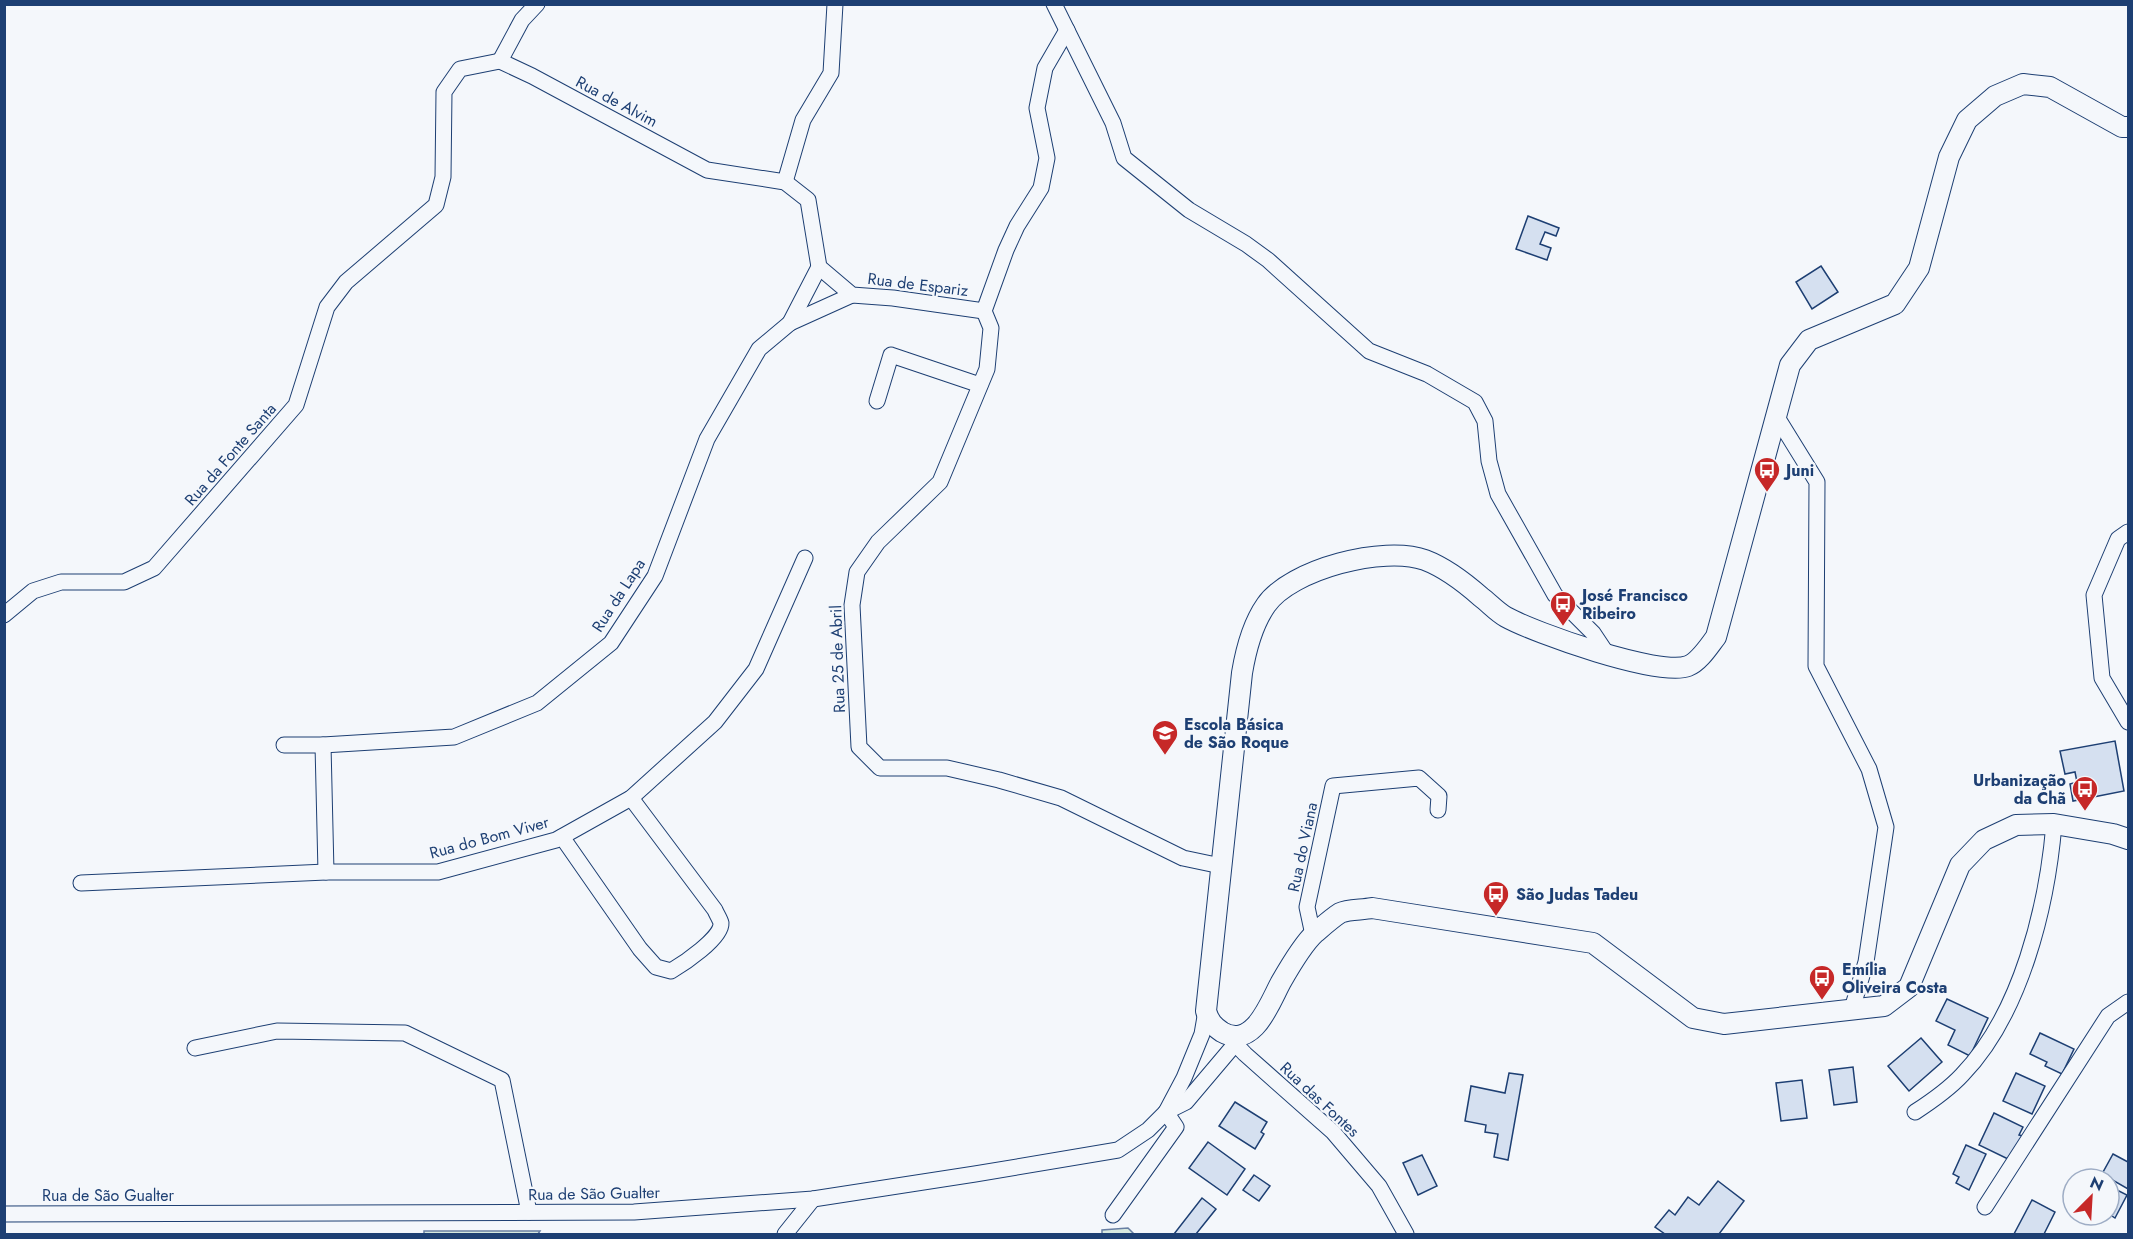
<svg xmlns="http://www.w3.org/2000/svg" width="2133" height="1239" font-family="Jost,sans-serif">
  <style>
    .green { fill: #d7e8df; stroke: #687fa3; stroke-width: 1.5 }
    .building { fill: #d5e0f0; stroke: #1d3f73; stroke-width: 1.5 }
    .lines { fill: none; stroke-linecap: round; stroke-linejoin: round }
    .minor-casing { stroke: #1d3f73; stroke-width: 17 }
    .tertiary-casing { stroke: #1d3f73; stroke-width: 22 }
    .minor { stroke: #f4f7fb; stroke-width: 15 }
    .tertiary { stroke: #f4f7fb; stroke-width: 20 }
    .labels { text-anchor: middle; stroke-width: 4.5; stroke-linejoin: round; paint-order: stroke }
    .street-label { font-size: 16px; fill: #1d3f73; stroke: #f4f7fb }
    .poi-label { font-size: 16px; font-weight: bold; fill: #1d3f73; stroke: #f4f7fb; text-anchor: start }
  </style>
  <rect width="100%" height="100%" fill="#f4f7fb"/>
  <g class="green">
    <path d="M1128,1228L1134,1234H1102V1230Z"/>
    <path d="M424,1231H540L538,1234H424Z"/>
  </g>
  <g class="building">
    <path d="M1528,216L1559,228L1556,236L1545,232L1540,244L1551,248L1547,260L1516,249Z"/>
    <path d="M1821,266L1838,292L1812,309L1796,282Z"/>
    <path d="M2115,741L2124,791L2073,801L2070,784L2077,782L2075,772L2065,774L2060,751Z"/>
    <path d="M1947,999L1988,1018L1970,1056L1948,1045L1955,1030L1936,1021Z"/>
    <path d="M2040,1033L2074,1049L2062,1074L2045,1066L2047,1062L2030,1054Z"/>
    <path d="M1921,1038L1942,1062L1909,1091L1888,1066Z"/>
    <path d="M1853,1067L1857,1102L1834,1105L1829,1070Z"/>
    <path d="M1509,1073L1523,1075L1508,1160L1494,1157L1498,1134L1485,1132L1486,1125L1465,1121L1471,1086L1505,1093Z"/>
    <path d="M2016,1073L2045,1086L2032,1114L2003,1101Z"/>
    <path d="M1802,1080L1807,1118L1781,1121L1776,1083Z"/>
    <path d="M1235,1102L1267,1122L1261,1132L1264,1134L1255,1149L1219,1126Z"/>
    <path d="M1994,1113L2023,1127L2019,1135L2023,1136L2008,1159L1979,1145Z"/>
    <path d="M1208,1142L1245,1169L1227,1195L1189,1168Z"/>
    <path d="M1966,1145L1986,1154L1969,1190L1956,1183L1959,1177L1953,1174Z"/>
    <path d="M2113,1154L2128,1162V1189L2102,1174Z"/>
    <path d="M1422,1155L1437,1186L1418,1195L1403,1163Z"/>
    <path d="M1254,1175L1270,1186L1259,1201L1243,1190Z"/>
    <path d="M1718,1181L1744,1201L1719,1234H1665L1655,1227L1669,1210L1675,1215L1688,1197L1699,1205Z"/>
    <path d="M2109,1186L2127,1195L2115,1218L2109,1214Z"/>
    <path d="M1202,1198L1216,1209L1196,1234H1174Z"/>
    <path d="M2032,1200L2055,1212L2044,1234H2014Z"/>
  </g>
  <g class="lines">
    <g class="minor-casing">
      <g id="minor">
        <path d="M537,4L522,20L500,61L532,76L707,170L785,182L808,200L819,267L852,295L893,298L984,311"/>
        <path d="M1054,4L1113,123L1124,158L1189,210L1246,244L1268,260L1369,351L1427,374L1475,402L1485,421L1489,461L1498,494L1555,595L1593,633L1607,654"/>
        <path d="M1067,30L1045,68L1037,108L1047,158L1041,188L1017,226L1006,250L984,311L991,328L987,369L940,482L878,542L857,572L852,605L859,747L880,768H947L999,780L1061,798L1183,858L1221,866"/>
        <path d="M785,182L803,120L831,73L835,4"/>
        <path d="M790,323L819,267"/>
        <path d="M877,401L891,355L980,385"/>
        <path d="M1775,414L1817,482L1816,666L1869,769L1886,827L1866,962L1852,1009"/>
        <path d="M2128,532L2118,539L2094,595L2102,678L2128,722"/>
        <path d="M4,615L33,591L61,582H124L154,568L296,405L327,307L346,282L436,205L443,177L444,92L460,69L500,61"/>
        <path d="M284,745H323L454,737L537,703L611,643L655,576L707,439L759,349L790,323L852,295"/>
        <path d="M323,745L326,872"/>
        <path d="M562,837L640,949L656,967L671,971C683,964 722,938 721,923C720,919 716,913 715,910L631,798"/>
        <path d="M81,883L326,872H438L556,840L631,798L715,722L756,669L805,558"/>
        <path d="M1313,935L1307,907L1333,786L1419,778L1439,796L1438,810"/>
        <path d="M1226,1034L1245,1054L1333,1132L1379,1186L1406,1234"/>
        <path d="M195,1048L277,1031L405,1033L502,1080L529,1212"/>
        <path d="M1166,1112L1186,1102L1241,1037"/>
        <path d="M1915,1112C1932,1101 1948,1090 1962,1075C2021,1014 2047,907 2054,824"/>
        <path d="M1985,1207L2108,1016L2128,1002"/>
        <path d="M4,1214L634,1212L813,1199L975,1174L1118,1150L1148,1130L1166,1112L1184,1078L1202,1034L1206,1011"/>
        <path d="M1113,1215L1176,1127L1166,1112"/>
        <path d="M785,1234L813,1199"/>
      </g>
    </g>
    <g class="tertiary-casing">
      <path id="tertiary" d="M2128,127H2122L2050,87L2023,84L1995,96L1967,120L1949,157L1919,268L1895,304L1809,340L1790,365L1716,637C1709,646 1699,662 1688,666C1659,677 1535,633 1506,617C1497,612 1489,603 1481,597C1464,582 1446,568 1425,560C1384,545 1291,569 1266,605C1252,625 1246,649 1242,673L1206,1011C1209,1021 1213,1026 1222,1032C1254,1050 1270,1002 1281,982C1289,968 1303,944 1315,933C1322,927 1332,918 1340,913C1348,909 1362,910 1372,908L1593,943L1693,1018L1724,1024L1884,1006L1909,987L1960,865L1984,840L2016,825L2054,824L2113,834L2128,839"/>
    </g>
    <use href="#minor" class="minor"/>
    <use href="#tertiary" class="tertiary"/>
  </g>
  <defs>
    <g id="bus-pin" transform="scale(1.35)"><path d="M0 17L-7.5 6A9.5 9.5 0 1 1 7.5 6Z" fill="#c62828" stroke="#f4f7fb"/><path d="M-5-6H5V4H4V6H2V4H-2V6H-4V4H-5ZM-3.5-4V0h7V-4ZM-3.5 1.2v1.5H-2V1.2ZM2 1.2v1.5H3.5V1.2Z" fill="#fff"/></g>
    <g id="school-pin" transform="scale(1.35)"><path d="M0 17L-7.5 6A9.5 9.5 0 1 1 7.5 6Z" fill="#c62828" stroke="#f4f7fb"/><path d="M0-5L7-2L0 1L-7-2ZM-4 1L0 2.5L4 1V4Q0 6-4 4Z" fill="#fff"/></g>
  </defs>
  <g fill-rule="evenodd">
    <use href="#bus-pin" x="1767" y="470"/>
    <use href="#bus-pin" x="1563" y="604"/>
    <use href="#school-pin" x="1165" y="733"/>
    <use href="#bus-pin" x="2085" y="789"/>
    <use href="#bus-pin" x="1496" y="894"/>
    <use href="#bus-pin" x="1822" y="978"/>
  </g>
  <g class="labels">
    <g class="street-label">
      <text transform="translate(617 101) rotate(28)" y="6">Rua de Alvim</text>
      <text transform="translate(918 284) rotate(7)" y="6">Rua de Espariz</text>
      <text transform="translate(230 454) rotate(-49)" y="6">Rua da Fonte Santa</text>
      <text transform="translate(618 595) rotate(-57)" y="6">Rua da Lapa</text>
      <text transform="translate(837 659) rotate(-92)" y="6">Rua 25 de Abril</text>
      <text transform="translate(489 837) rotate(-15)" y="6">Rua do Bom Viver</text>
      <text transform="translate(1302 847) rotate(-78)" y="6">Rua do Viana</text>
      <text transform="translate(1320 1099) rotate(43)" y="6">Rua das Fontes</text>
      <text transform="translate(594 1193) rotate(-1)" y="6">Rua de São Gualter</text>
      <text x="108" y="1201">Rua de São Gualter</text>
    </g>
    <g class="poi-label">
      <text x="1786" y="476">Juni</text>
      <text x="1582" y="601">José Francisco<tspan x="1582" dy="18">Ribeiro</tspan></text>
      <text x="1184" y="730">Escola Básica<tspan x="1184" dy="18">de São Roque</tspan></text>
      <text x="2066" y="786" text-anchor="end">Urbanização<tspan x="2066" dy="18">da Chã</tspan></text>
      <text x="1516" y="900">São Judas Tadeu</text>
      <text x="1842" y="975">Emília<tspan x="1842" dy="18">Oliveira Costa</tspan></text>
    </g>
  </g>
  <rect width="2133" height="1239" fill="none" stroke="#1d3f73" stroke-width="12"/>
  <g transform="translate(2091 1197) rotate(24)"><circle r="28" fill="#f4f7fb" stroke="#9eadc5" stroke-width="1.5"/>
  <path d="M0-4.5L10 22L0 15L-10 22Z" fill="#c62828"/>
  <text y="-9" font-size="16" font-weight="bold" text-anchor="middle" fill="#1d3f73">N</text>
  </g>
</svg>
